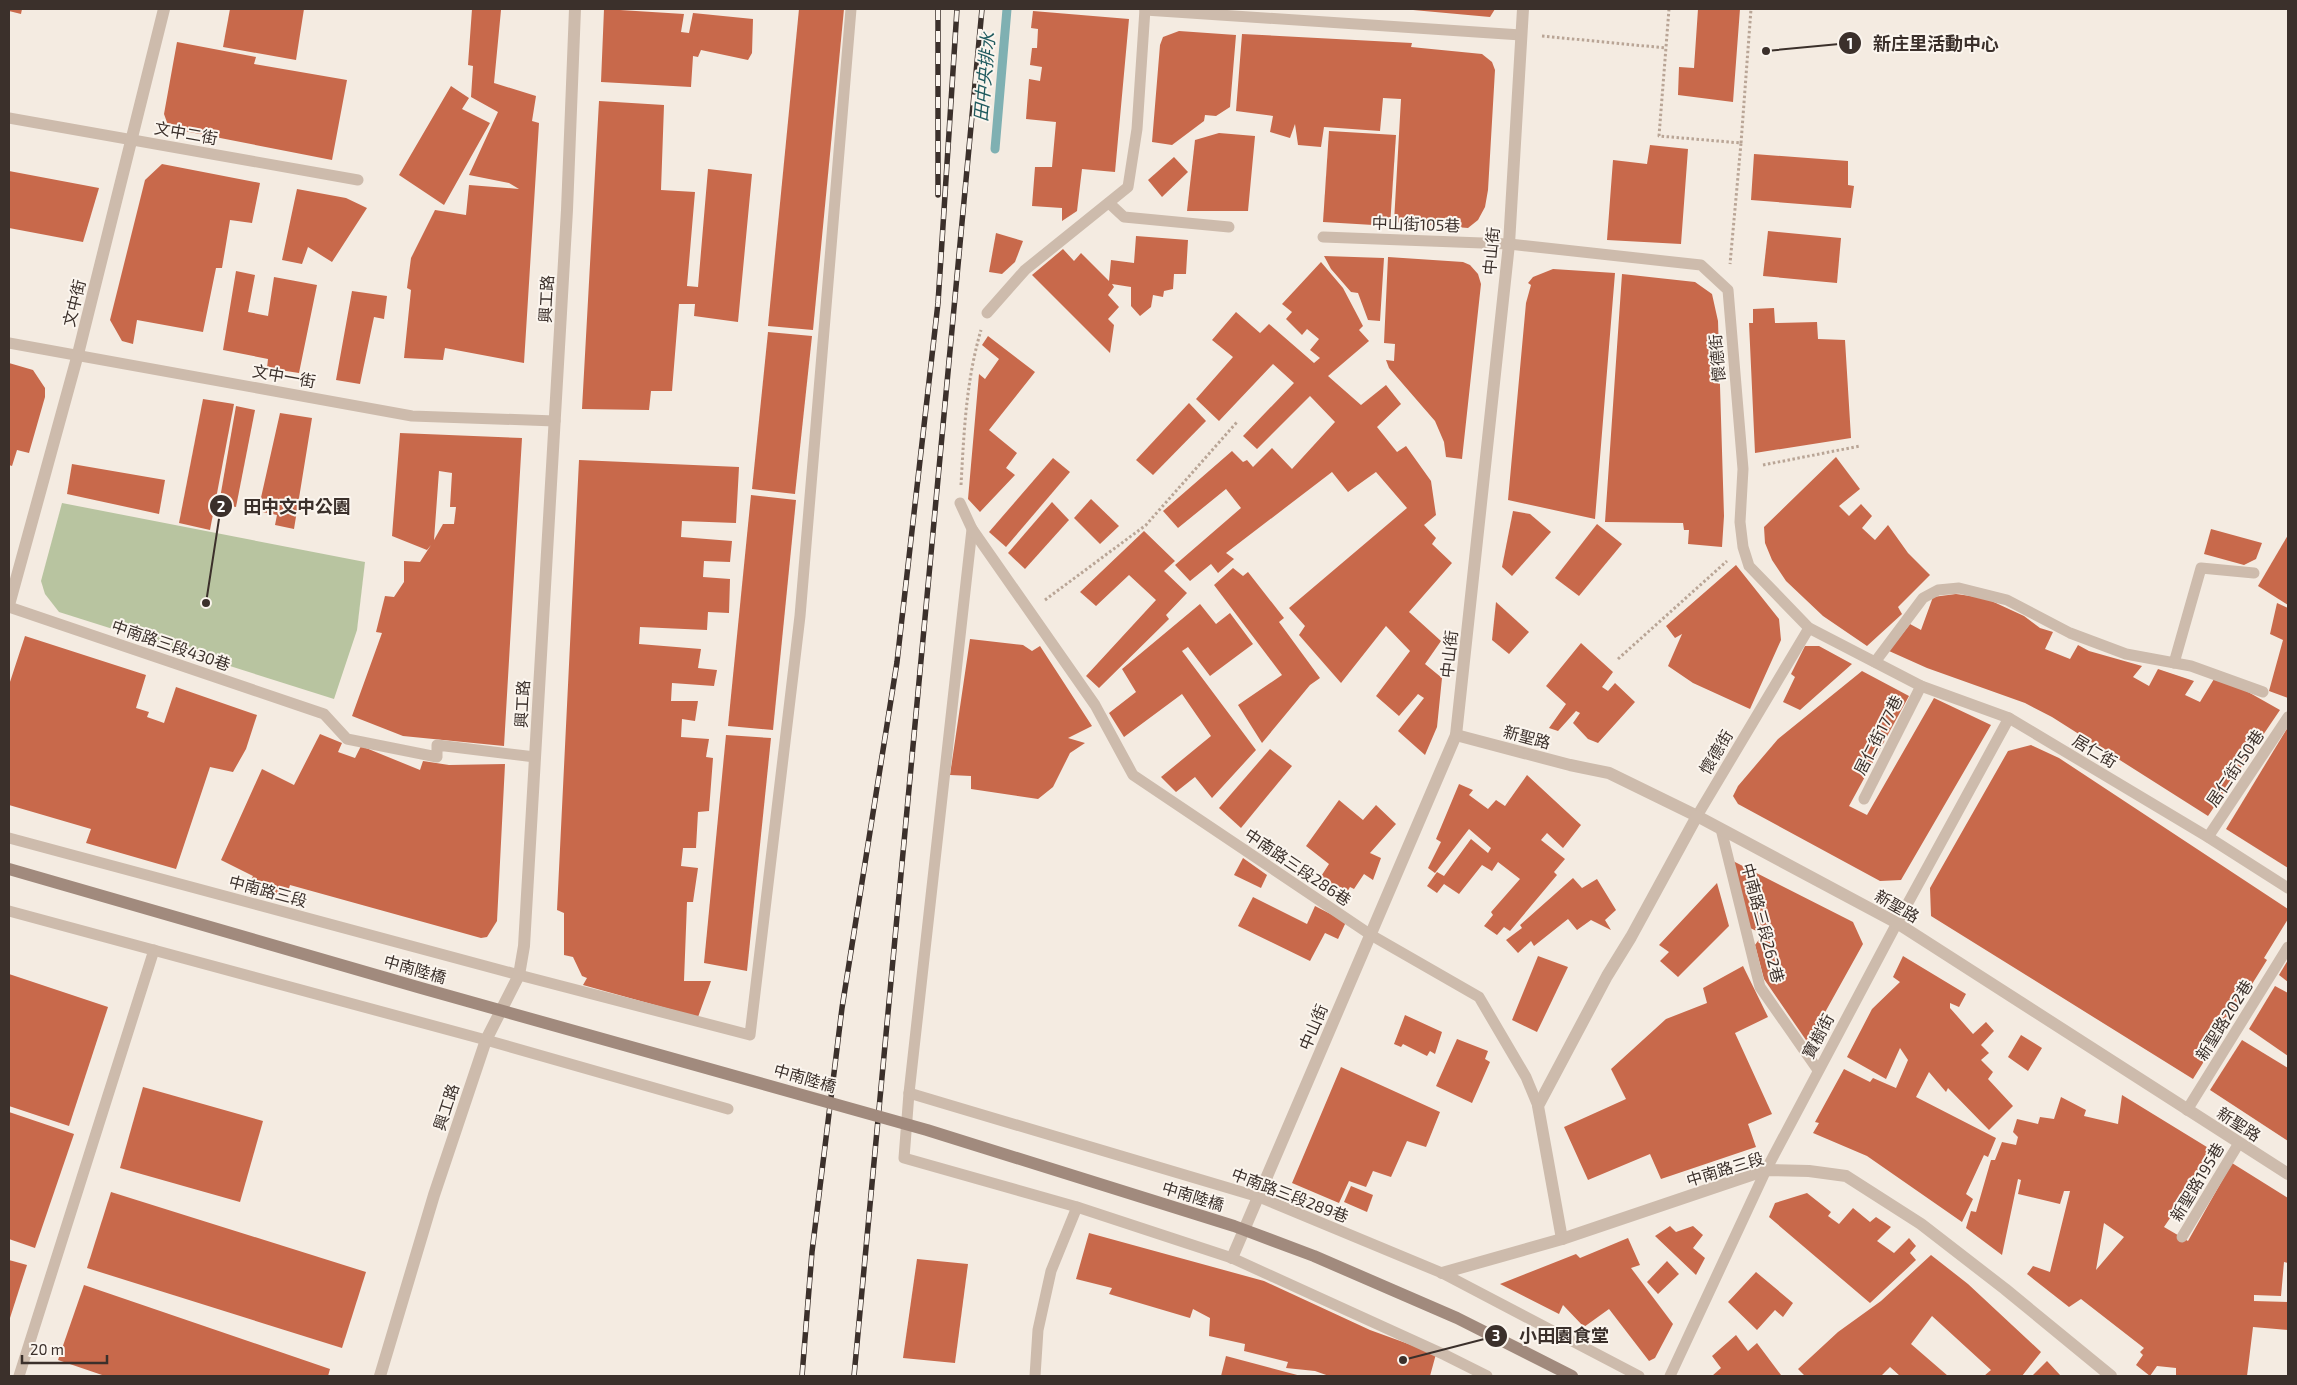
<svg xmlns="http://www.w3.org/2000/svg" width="2297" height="1385" font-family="'Exo 2','Noto Sans TC',sans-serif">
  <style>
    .green { fill: #b8c4a0 }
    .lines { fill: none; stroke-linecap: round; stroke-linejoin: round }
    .stream { stroke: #7fb0b2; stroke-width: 9 }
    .building { fill: #c8694b; fill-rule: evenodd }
    .path { stroke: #b9a596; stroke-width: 3; stroke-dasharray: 2.5 2.5; stroke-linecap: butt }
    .lane { stroke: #cdbbac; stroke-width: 11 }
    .street { stroke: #cdbbac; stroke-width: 12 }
    .rail-casing { stroke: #3b302b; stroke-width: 5.5 }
    .rail { stroke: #fbf5ee; stroke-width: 4; stroke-dasharray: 11; stroke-linecap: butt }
    .secondary-bridge { stroke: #a18a7d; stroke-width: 12 }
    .labels { text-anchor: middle; stroke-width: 4; stroke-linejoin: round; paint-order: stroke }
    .street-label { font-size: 16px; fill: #3b302b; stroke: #fbf5ee }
    .water-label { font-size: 18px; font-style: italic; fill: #1f5a5e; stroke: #fbf5ee }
    .leader { fill: none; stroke: #3b302b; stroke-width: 2 }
    .callout-dot { fill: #3b302b; stroke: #fbf5ee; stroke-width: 2 }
    .mark-label { font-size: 15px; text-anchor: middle; font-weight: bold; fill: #fff }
    .callout-label { font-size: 18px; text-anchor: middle; font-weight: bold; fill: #3b302b; stroke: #fbf5ee; stroke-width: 4; stroke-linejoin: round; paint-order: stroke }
  </style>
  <rect width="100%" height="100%" fill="#f4ebe1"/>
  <path class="green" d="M62,503L365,562L357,630L334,699L59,612L45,594L41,581Z"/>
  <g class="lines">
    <path class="stream" d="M995,149L1007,9"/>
  </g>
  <g class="building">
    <path d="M9,9H22L21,14L9,11Z"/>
    <path d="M230,9H304L296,60L223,47Z"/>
    <path d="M472,9L501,10L494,83L536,96L532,121L539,123L524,363L445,348L443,360L404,358L411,290L407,288L411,258L435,210L466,215L469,185L519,189L509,183L469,175L498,112L471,97L473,66L468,65Z"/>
    <path d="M604,9L684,14L681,32L689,33L693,13L753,19L752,53L748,60L701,50L698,57L693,56L691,87L601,82Z"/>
    <path d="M799,9H844L813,330L768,326Z"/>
    <path d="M1402,9H1495L1490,17Z"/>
    <path d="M1698,9H1740L1733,102L1678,95L1679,67L1694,68Z"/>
    <path d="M1033,11L1129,19L1115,172L1082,169L1077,211L1062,221V208L1032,206L1035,167H1052L1056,122L1026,119L1029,79L1040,81L1042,67L1030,65L1032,48H1037L1038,29L1031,28Z"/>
    <path d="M1179,31L1236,35L1230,107L1216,116L1205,115L1204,121L1172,145L1152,142L1160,45L1163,37Z"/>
    <path d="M1242,34L1412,43L1411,47L1482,54L1492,62L1495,70L1488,190L1485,207L1478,220L1468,228L1394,222L1401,99L1383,98L1380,131L1324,127L1321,147L1298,145L1295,124L1290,138L1270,132L1273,116L1236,111Z"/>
    <path d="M177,42L256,57L254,64L347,80L332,160L169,128L164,114Z"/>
    <path d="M451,86L469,98L462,109L490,123L444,205L399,175Z"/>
    <path d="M599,101L664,105L661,190L695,192L687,286L698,287L708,169L752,174L738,322L694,316L695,304H679L672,391H651L649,410L582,409Z"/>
    <path d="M1329,131L1396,135L1390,226L1323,222Z"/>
    <path d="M1219,133L1255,136L1248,211H1187L1195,140Z"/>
    <path d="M1650,145L1688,149L1681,244L1607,240L1613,160L1647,164Z"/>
    <path d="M1754,154L1848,161V185L1854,186L1851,208L1751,200Z"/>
    <path d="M1174,157L1188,172L1162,197L1148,180Z"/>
    <path d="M162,164L260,183L252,223L230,220L222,268H216L203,332L137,320L133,344L122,341L110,320L145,180Z"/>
    <path d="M9,171L99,188L83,242L9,228Z"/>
    <path d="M297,189L346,198L367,208L332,262L308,247L302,264L282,260Z"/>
    <path d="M1768,231L1841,238L1837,283L1763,276Z"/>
    <path d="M996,233L1023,241L1015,262L1002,274L989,272Z"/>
    <path d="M1136,236L1188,240L1186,274H1174L1173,289L1164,291L1163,297L1153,295L1151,307L1140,316L1131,306V287L1112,284L1114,287L1108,295L1119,307L1108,319L1114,325L1110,353L1032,275L1063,249L1074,261L1081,253L1109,281L1111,260L1134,263Z"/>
    <path d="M1324,256L1384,258L1380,321L1368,320L1358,293L1351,292L1331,269Z"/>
    <path d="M1388,257L1463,262L1470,265L1478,274L1481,284L1462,459L1446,457L1444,442L1435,421L1389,368L1386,360L1394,361L1395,344L1384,343Z"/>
    <path d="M1321,262L1343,288L1363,326L1359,330L1369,341L1328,376L1361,405L1386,385L1401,404L1377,427L1397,452L1406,446L1431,481L1436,515L1424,525L1436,538L1432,544L1452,563L1409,612L1441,641L1425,664L1442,678L1437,727L1425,755L1398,731L1424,698L1418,694L1399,716L1376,696L1410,651L1386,626L1341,683L1299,635L1305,626L1289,608L1407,508L1376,472L1348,492L1332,472L1226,553L1234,559L1218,573L1211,564L1190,581L1175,565L1241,508L1226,489L1178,528L1163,511L1232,451L1243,462L1247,460L1253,467L1272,448L1292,469L1335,422L1310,396L1257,449L1243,436L1294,383L1273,364L1219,421L1196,399L1233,357L1212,340L1236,312L1260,333L1269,324L1314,363L1320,358L1310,350L1319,339L1307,329L1302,335L1286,319L1292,312L1282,304Z"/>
    <path d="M1553,269L1615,273L1595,519L1508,500L1526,303L1531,285L1528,283L1533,277Z"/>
    <path d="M236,271L255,275L248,312L268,316L274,277L317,285L299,373L267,368L268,359L223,350Z"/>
    <path d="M1622,274L1695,282L1712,294L1718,321L1724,516L1722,547L1688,544L1689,530H1684L1683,523L1605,522Z"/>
    <path d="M352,291L387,296L384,319L374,317L360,384L336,380Z"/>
    <path d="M1774,308L1775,323L1817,322L1818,339L1845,340L1851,438L1755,453L1749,323H1753V309Z"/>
    <path d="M768,332L812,336L795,494L752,489Z"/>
    <path d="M988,336L1035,372L989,430L1017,453L1006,468L1015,475L980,512L968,499L979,374L985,379L999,359L982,345Z"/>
    <path d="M9,363L33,370L45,388V397L29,453L17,450L12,466L9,465Z"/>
    <path d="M203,399L234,404L210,530L179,523Z"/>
    <path d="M1189,403L1206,421L1153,475L1136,460Z"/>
    <path d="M236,406L255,410L236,507L219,504Z"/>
    <path d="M280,413L312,418L294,529L275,525L277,515L258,511Z"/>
    <path d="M400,433L522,438L504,746L403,736L352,716L382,633L376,632L385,596L394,597L404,582V561L420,562L431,545L427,550L392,536ZM439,471L452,473L450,507H456L454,524H443L434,540Z"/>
    <path d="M1836,457L1860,489L1839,506L1849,516L1861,504L1872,516L1862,528L1875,540L1888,525L1908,553L1930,575L1898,607L1902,614L1867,646L1823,616L1786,581L1772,560L1765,543L1764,527Z"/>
    <path d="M1053,458L1070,472L1006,547L989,532Z"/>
    <path d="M579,460L739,467L736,523L682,521L681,537L732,541L730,562L704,561L703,577L730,579L729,613L708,612L707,630L640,627L639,644L701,649L698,668L717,670L714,686L672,683L671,701H698L695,721L682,719L681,737L709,739L706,757L713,758L709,811L698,812L696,848H683L681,866L698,868L693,902H687L684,981H711L698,1017L583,985L587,978L582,976L573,957L564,955V913L557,910Z"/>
    <path d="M72,464L165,480L159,514L67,494Z"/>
    <path d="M751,495L796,500L773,730L728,726Z"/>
    <path d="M1091,499L1119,526L1100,544L1074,518Z"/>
    <path d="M1052,502L1069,520L1025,569L1008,553Z"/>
    <path d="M1513,511L1530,514L1551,532L1512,576L1502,567Z"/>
    <path d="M1597,524L1622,544L1579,596L1555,578Z"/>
    <path d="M2211,529L2262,543L2256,559L2244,565L2204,554Z"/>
    <path d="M1144,531L1175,561L1164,571L1187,593L1166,615L1169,619L1099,688L1086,676L1156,600L1129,575L1096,606L1080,592Z"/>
    <path d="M2288,535V605L2258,586Z"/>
    <path d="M1736,565L1779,619L1781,640L1750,709L1693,683L1668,666L1682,634L1675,638L1666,626Z"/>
    <path d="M1233,568L1243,576L1248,572L1284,618L1279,622L1320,678L1310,685L1262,743L1238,705L1282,675L1214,585Z"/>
    <path d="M1956,594L1985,598L2024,616L2040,628L2053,632L2045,649L2070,659L2078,645L2089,651L2142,666L2133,677L2149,686L2158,669L2194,681L2185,695L2200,702L2214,679L2241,688L2280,710L2208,816L2052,717L2025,703L1927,668L1889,651L1910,624L1921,630L1933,597Z"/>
    <path d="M1496,602L1529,632L1509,654L1492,640Z"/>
    <path d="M2277,603L2288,608V698L2269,691L2283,640L2270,634Z"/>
    <path d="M1200,604L1216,624L1230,613L1253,644L1210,676L1188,647L1182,651L1256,750L1212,798L1195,777L1176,792L1161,777L1211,736L1182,694L1124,737L1109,713L1136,692L1122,669Z"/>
    <path d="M25,636L146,675L136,708L149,712L147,717L164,723L176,687L257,715L246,749L233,772L210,767L176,869L86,843L91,829L9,805V685Z"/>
    <path d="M970,639L1023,645L1032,651L1040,646L1092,726L1068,738L1085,743L1070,753L1053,787L1038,799L971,789V776L950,775Z"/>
    <path d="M1581,643L1613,672L1602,687L1608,691L1615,683L1635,702L1598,743L1588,739L1573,723L1580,713L1576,711L1558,731L1549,728L1566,704L1546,686Z"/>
    <path d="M1805,646H1819L1852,664L1800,710L1783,702L1795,677L1791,674Z"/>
    <path d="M1862,671L1909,696L1849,806L1867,815L1934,698L1991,725L1901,880L1880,881L1738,804L1733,796L1738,786L1778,739Z"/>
    <path d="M2288,727V868L2226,829Z"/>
    <path d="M320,734L342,743L338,752L355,758L361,746L420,770L423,761L449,765L505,764L497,921L487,937L481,938L290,885L286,898L249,884L253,876L221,860L262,769L294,785Z"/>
    <path d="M726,735L771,738L747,971L704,963Z"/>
    <path d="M2031,745L2059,758L2288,909V919L2264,958L2267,960L2193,1079L1931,916L1930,888L2008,751Z"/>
    <path d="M1270,749L1292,766L1241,828L1219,808Z"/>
    <path d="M1527,775L1581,825L1563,848L1547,833L1541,840L1565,859L1554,872L1557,875L1510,931L1504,927L1497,935L1484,926L1493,915L1491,912L1520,879L1498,862L1492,871L1482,865L1459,894L1444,884L1437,893L1427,886L1437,872L1444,876L1471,839L1488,853L1491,848L1469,829L1435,873L1428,868L1441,842L1436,839L1459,784L1473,790L1469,795L1488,809L1496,800L1505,806Z"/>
    <path d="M1339,800L1363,820L1376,805L1396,824L1370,853L1381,858L1373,880L1364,874L1354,889L1350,887L1343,899L1318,881L1329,864L1306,846Z"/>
    <path d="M1243,858L1267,875L1261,888L1234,875Z"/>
    <path d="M1733,861L1853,922L1863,944L1808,1043L1764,979L1755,945L1763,934L1750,928Z"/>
    <path d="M1573,878L1582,888L1597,879L1616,910L1605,920L1611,930L1591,920L1577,930L1568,919L1534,946L1531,941L1518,953L1506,940L1522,928L1520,925Z"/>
    <path d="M1717,883L1729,926L1678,977L1660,961L1669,952L1659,945Z"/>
    <path d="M1253,897L1307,924L1315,906L1346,922L1338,939L1325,933L1310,961L1238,926Z"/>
    <path d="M1538,956L1568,967L1537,1032L1512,1020Z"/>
    <path d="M1903,956L1966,994L1959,1007L1950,1003V1008L1973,1034L1986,1022L1994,1031L1981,1045L1989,1053L1981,1060L1993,1072L1988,1079L2013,1106L1989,1130L1948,1088L1946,1092L1929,1072L1916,1097L1996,1138L1988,1157L1984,1155L1966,1194L1973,1199L1962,1222L1867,1156L1813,1133L1819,1123L1815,1122L1844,1069L1870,1082L1873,1078L1896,1088L1908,1060L1900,1048L1886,1079L1847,1057L1872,1009L1900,982L1893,977Z"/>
    <path d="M2288,960V982L2279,975Z"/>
    <path d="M1743,966L1768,1017L1735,1033L1772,1114L1748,1124L1756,1147L1661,1179L1650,1154L1588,1180L1564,1127L1626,1099L1611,1069L1666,1019L1707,1003L1703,988Z"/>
    <path d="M9,974L108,1007L69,1126L9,1106Z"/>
    <path d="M2275,986L2288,993V1056L2249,1029Z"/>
    <path d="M1405,1015L1442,1032L1435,1054L1430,1051L1427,1056L1403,1044L1401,1047L1394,1044Z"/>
    <path d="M2021,1035L2042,1048L2028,1071L2008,1057Z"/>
    <path d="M1457,1039L1488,1051L1485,1059L1490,1062L1472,1103L1436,1086Z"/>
    <path d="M2242,1040L2288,1068V1141L2210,1090Z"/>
    <path d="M1341,1067L1440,1112L1426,1147L1407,1141L1391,1177L1373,1171L1366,1187L1349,1181L1339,1203L1292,1183Z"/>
    <path d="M143,1087L263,1121L240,1202L120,1168Z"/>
    <path d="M2122,1095L2215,1152L2164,1227L2188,1241L2232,1163L2288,1198V1263L2284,1262L2281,1296L2254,1295V1301L2288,1302V1330L2253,1327L2247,1376H2176V1368L2157,1366L2150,1376L2136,1365L2143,1355L2140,1352L2144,1348L2081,1299L2069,1307L2027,1274L2033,1266L2050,1272L2070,1191H2064L2060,1204L2018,1194L2021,1180L2018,1179L2002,1255L1966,1228L1971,1211L1976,1212L1991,1160H1995L2002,1142L2016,1145L2018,1137L2013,1132L2017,1119L2038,1124L2040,1117L2054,1119L2061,1097L2086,1110L2084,1116L2118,1124ZM2104,1223L2124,1237L2096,1270Z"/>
    <path d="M9,1112L74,1134L35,1248L9,1239Z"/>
    <path d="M1351,1186L1373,1195L1367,1212L1344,1202Z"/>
    <path d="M111,1192L366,1272L342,1348L87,1268Z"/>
    <path d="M1807,1193L1831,1212L1828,1216L1839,1224L1853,1208L1870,1222L1876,1217L1891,1227L1877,1241L1894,1253L1909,1238L1916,1246L1910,1253L1916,1260L1870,1303L1769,1217L1775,1203Z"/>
    <path d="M1670,1226L1676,1232L1693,1226L1703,1235L1693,1248L1705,1258L1696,1275L1655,1236Z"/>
    <path d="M1089,1233L1264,1281L1370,1330L1436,1354L1430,1376H1329L1315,1371L1286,1368L1288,1362L1244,1351L1245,1344L1209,1336L1210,1318L1193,1309L1190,1318L1109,1294L1112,1288L1076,1279Z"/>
    <path d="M1628,1238L1640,1265L1631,1268L1673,1324L1655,1358L1649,1361L1609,1309L1584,1327L1563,1305L1559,1314L1500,1284L1576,1254L1580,1258Z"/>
    <path d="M1931,1255L1968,1284L2041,1352L2022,1376H1984L1991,1370L1932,1316L1911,1344L1948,1376H1900L1890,1367L1881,1376H1805L1798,1369L1838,1332L1881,1301Z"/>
    <path d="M917,1259L968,1264L955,1363L903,1358Z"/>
    <path d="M9,1260L27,1265L9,1321Z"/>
    <path d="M1667,1261L1679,1274L1658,1294L1647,1282Z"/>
    <path d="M1756,1272L1793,1303L1783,1317L1775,1310L1757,1330L1728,1302Z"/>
    <path d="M84,1285L330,1369L328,1376H105L58,1360Z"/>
    <path d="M1736,1335L1748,1351L1757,1343L1781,1375L1779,1376H1712L1721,1368L1712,1356Z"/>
    <path d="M1226,1356L1301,1376H1221Z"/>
    <path d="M2047,1361L2061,1376H2032Z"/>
  </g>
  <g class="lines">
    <g class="path">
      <path d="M1669,9L1659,136L1741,143L1730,264"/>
      <path d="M1542,36L1666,48"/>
      <path d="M1741,143L1751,9"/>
      <path d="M1763,465L1860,446"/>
      <path d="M961,485C964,432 966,381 981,330"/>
      <path d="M1045,600L1146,525L1237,422"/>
      <path d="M1618,659L1727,561"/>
    </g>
    <g class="lane">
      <path d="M1145,10L1521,35"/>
      <path d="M9,118L358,180"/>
      <path d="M1109,203L1124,217L1229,227"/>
      <path d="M1323,237L1509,244L1701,265L1728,290L1743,469L1740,522L1743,547L1749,566L1809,628L1921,686L2009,718L2208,837L2288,888"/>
      <path d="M987,313L1025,270L1128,187L1137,129L1145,9"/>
      <path d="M9,343L412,416L555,421"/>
      <path d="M960,503L972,529L909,1093L904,1158L1077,1207L1232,1258L1445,1355L1487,1376"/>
      <path d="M972,529L1095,705L1133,775L1371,935L1479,997L1526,1077L1538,1106"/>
      <path d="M9,607L324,714L347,739L437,757V745L535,757"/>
      <path d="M1875,662L1923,598L1938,590L1959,588L2007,600L2070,633L2126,654L2191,666L2263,692"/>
      <path d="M2174,663L2201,568L2254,573"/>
      <path d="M1864,799L1921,686"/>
      <path d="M1697,816L1809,628"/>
      <path d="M1721,829L1760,987L1818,1070"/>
      <path d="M2208,837L2288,717"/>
      <path d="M9,838L519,975L750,1035L800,616L851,9"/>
      <path d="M9,911L486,1040L728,1109"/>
      <path d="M909,1093L1259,1197L1442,1273L1639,1376"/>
      <path d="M2187,1110L2288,947"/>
      <path d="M2182,1237L2239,1143"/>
      <path d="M19,1376L154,950"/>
      <path d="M1035,1376L1038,1330L1051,1271L1077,1207"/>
      <path d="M1670,1376L1766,1170L1897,923L2009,718"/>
    </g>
    <g class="street">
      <path d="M9,605L78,354L164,9"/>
      <path d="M1456,735L1570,765L1609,773L1697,816L1897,923L2288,1174"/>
      <path d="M1562,1239L1538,1106L1607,976L1631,937L1697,816"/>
      <path d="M1232,1258L1456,735L1509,244L1523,9"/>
      <path d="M1442,1273L1562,1239L1766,1170L1809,1171L1846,1176L1921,1224L2005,1289L2111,1376"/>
      <path d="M380,1376L434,1195L486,1040L519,975L524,946L567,210L575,9"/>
    </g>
    <g class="rail-casing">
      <g id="rail">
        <path d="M938,9V195"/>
        <path d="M802,1376L812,1252L842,1008L897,662L938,303L957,9"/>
        <path d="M854,1376L982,9"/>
      </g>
    </g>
    <use href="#rail" class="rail"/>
    <path class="secondary-bridge" d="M9,869L421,988L927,1130L1234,1226L1314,1256L1457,1318L1572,1376"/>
  </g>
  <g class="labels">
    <g class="street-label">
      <text transform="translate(186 133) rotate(10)" y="6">文中二街</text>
      <text transform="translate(1416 224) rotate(2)" y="6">中山街105巷</text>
      <text transform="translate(1491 251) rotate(-85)" y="6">中山街</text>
      <text transform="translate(546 299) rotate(-87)" y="6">興工路</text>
      <text transform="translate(74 303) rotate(-76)" y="6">文中街</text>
      <text transform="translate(1717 358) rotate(-95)" y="6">懷德街</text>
      <text transform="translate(284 376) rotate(10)" y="6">文中一街</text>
      <text transform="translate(171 645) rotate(19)" y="6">中南路三段430巷</text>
      <text transform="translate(1449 654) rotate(-84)" y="6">中山街</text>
      <text transform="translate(522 704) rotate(-87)" y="6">興工路</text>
      <text transform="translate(1878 735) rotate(-63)" y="6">居仁街177巷</text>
      <text transform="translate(1527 737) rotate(15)" y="6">新聖路</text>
      <text transform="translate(2095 751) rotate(31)" y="6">居仁街</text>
      <text transform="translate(1716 752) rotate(-59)" y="6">懷德街</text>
      <text transform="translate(2235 768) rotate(-56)" y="6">居仁街150巷</text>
      <text transform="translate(1298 867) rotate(34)" y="6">中南路三段286巷</text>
      <text transform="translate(268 891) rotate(15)" y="6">中南路三段</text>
      <text transform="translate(1897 906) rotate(30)" y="6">新聖路</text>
      <text transform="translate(1763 923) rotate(75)" y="6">中南路三段262巷</text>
      <text transform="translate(415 969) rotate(16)" y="6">中南陸橋</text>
      <text transform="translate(2224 1020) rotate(-58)" y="6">新聖路202巷</text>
      <text transform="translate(1313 1027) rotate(-67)" y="6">中山街</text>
      <text transform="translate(1818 1036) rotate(-62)" y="6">寶樹街</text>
      <text transform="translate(805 1078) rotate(16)" y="6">中南陸橋</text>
      <text transform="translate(446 1107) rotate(-72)" y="6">興工路</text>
      <text transform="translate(2239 1124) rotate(33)" y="6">新聖路</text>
      <text transform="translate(1725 1169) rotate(-17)" y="6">中南路三段</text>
      <text transform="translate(2197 1182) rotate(-59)" y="6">新聖路195巷</text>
      <text transform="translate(1290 1195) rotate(21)" y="6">中南路三段289巷</text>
      <text transform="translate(1193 1196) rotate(17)" y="6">中南陸橋</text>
    </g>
    <g class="water-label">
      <text transform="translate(985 77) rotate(-85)" y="6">田中央排水</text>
    </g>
  </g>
  <path class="leader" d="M1766 51L1850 43M206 603L221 506M1403 1360L1496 1336"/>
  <g class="callout-dot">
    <circle cx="1766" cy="51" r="5"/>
    <circle cx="206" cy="603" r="5"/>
    <circle cx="1403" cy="1360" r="5"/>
    <circle cx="1850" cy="43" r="12"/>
    <circle cx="221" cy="506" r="12"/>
    <circle cx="1496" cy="1336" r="12"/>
  </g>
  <g class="mark-label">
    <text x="1850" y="49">1</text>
    <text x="221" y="512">2</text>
    <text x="1496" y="1341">3</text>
  </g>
  <g class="callout-label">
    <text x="1936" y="50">新庄里活動中心</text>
    <text x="297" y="513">田中文中公園</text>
    <text x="1564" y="1342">小田園食堂</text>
  </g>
  <rect width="2297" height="1385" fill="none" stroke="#3b302b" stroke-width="20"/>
  <path d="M22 1355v8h85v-8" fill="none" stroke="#3b302b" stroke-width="2.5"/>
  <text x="30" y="1355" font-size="15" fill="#3b302b" stroke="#fbf5ee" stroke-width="4" paint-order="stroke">20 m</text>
</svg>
